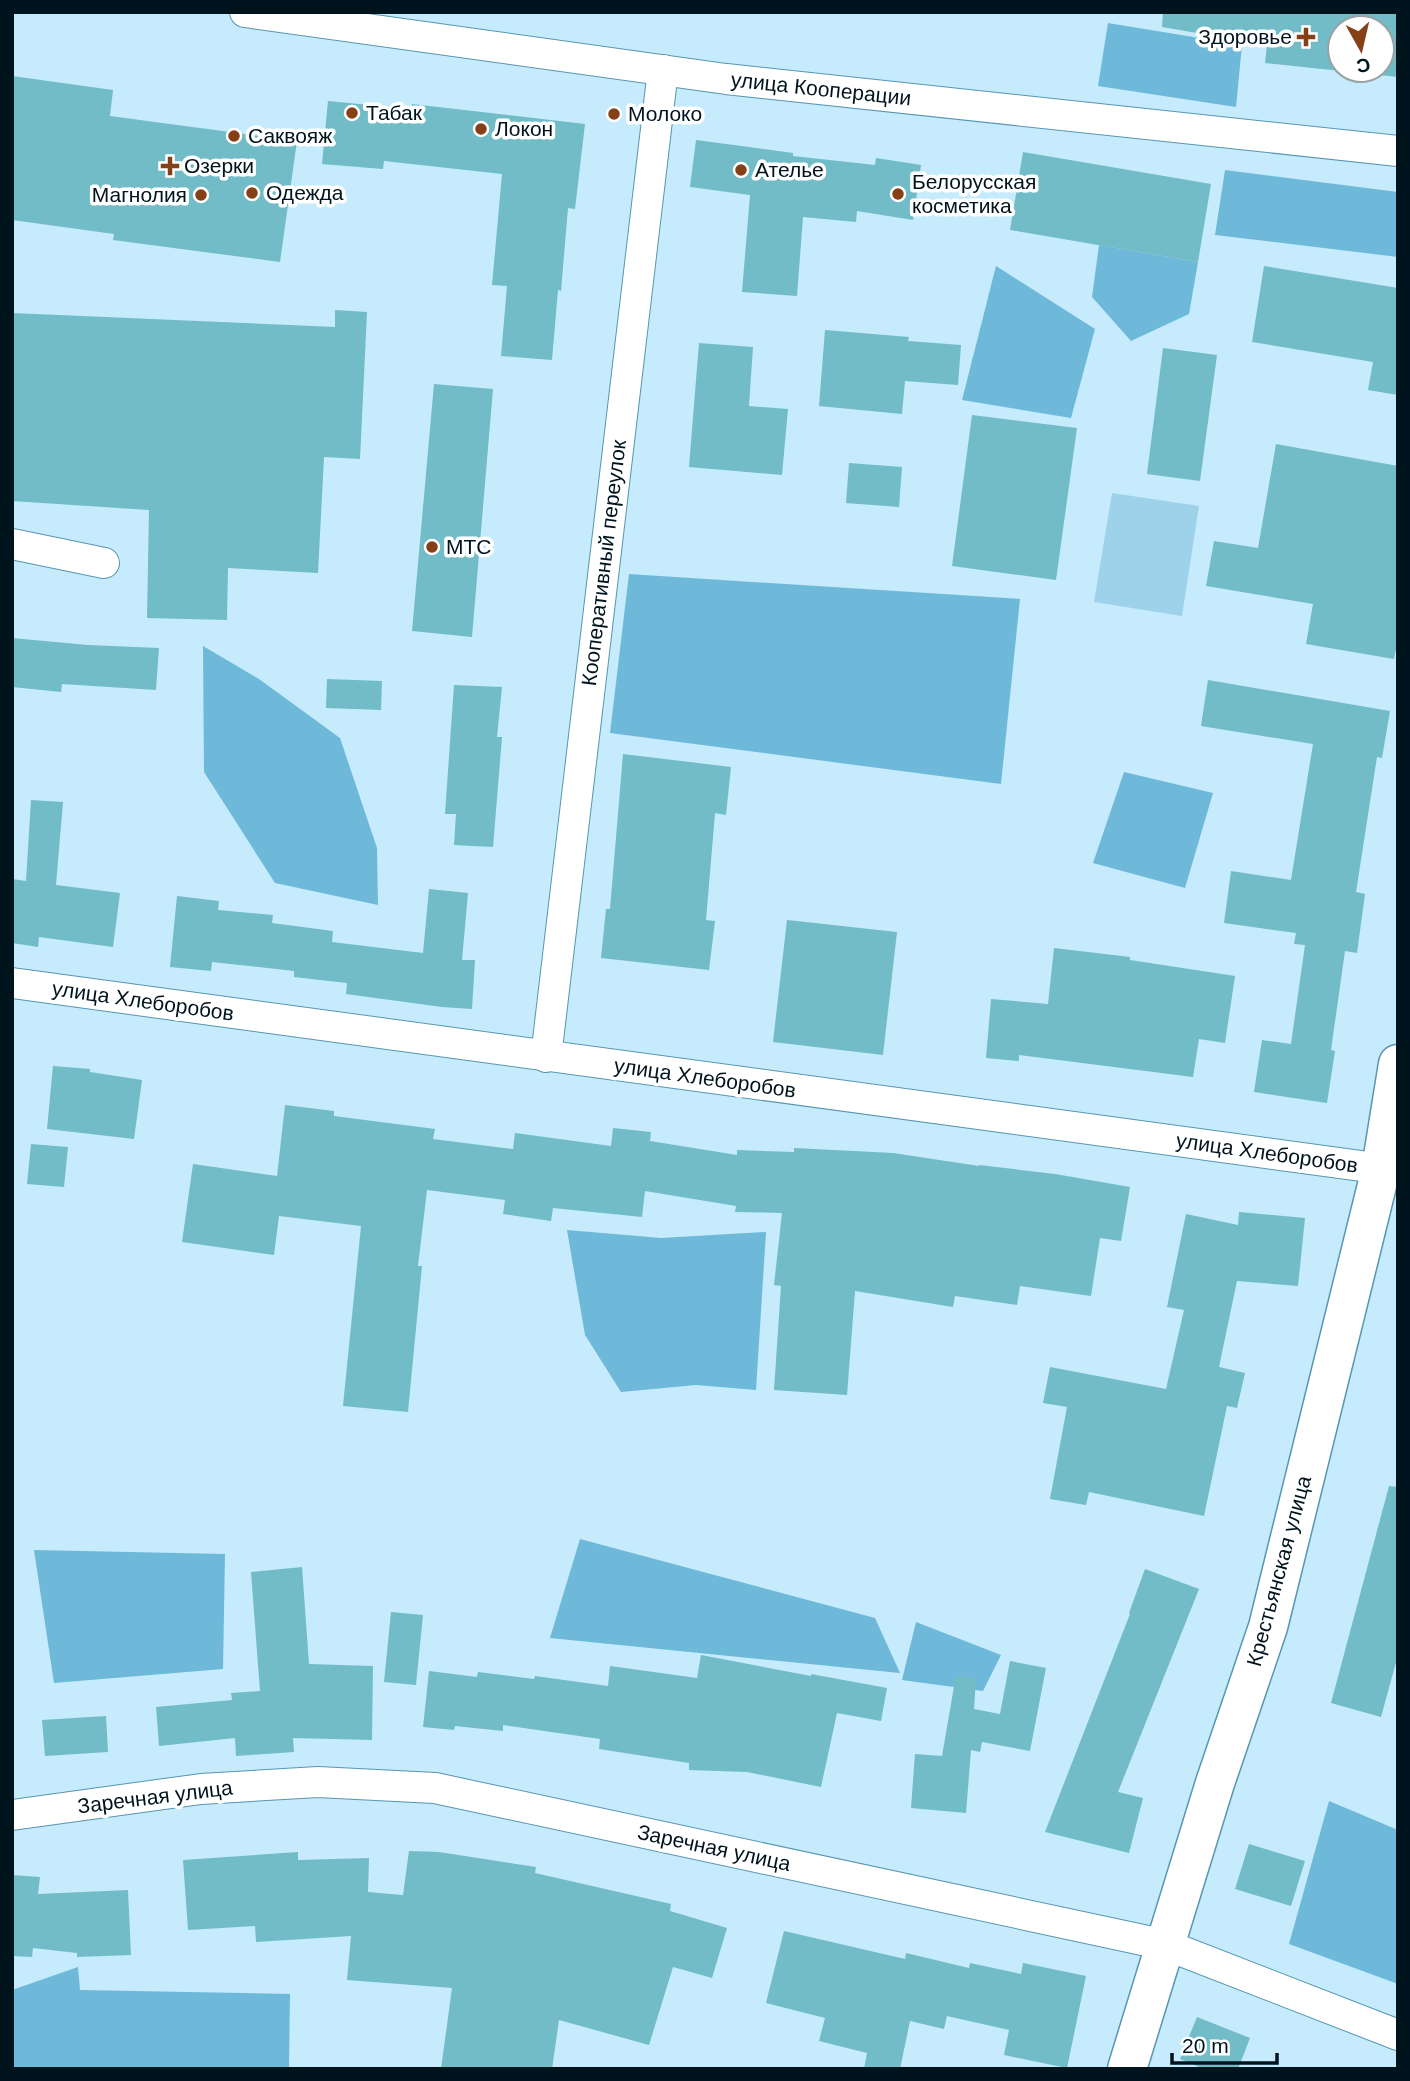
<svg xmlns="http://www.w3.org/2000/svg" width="1410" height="2081" font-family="Arial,sans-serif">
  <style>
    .green { fill: #9ed2ea }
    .forest { fill: #6eb9da }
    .building { fill: #71bcc7; fill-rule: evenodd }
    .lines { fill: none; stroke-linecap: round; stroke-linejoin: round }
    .minor-casing { stroke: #5796b1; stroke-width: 32 }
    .tertiary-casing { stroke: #5796b1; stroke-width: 41 }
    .minor { stroke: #fff; stroke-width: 30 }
    .tertiary { stroke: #fff; stroke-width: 38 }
    .poi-dot { fill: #854017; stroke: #fff; stroke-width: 2.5 }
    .labels { text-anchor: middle; stroke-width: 7; stroke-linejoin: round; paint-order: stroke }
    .poi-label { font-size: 21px; fill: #00141e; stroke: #fff; text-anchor: start }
    .street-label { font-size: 21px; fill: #00141e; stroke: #fff }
  </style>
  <rect width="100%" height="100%" fill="#c5ebfc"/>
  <path class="green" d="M1112,493L1199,506L1182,616L1094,602Z"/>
  <g class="forest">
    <path d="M1108,23L1242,45L1236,107L1098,86Z"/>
    <path d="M1225,170L1398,192V257L1215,235Z"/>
    <path d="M1099,245L1198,262L1189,314L1131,341L1092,297Z"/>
    <path d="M996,266L1095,329L1071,418L962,400Z"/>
    <path d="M629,574L1020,599L1001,784L610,733Z"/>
    <path d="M203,646L259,679L340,738L377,848L378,905L275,883L204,772Z"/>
    <path d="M1124,772L1213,793L1185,888L1093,863Z"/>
    <path d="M567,1230L661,1238L766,1232L756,1390L696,1385L621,1392L585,1335Z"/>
    <path d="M580,1539L875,1618L900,1673L550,1638Z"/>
    <path d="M34,1550L225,1554L223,1669L54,1683Z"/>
    <path d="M916,1622L1001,1655L983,1691L902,1680Z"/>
    <path d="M1329,1801L1398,1830V1984L1289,1944Z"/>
    <path d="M78,1967L80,1990L290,1994L289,2069H12V1990Z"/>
  </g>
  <g class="building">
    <path d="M1163,12H1398V77L1265,63L1267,45L1162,27ZM1340,28H1382V70H1340Z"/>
    <path d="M12,76L113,90L110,116L297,141L280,262L113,240L114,234L12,220Z"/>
    <path d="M328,101L412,109V104L585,124L575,209L568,208L561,291L558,290L552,360L501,356L507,286L492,285L502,174L384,161L383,169L322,164Z"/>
    <path d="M696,140L793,153V156L875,165L876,158L921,165L913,220L857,211L856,222L803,217L797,296L742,292L750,195L690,187Z"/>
    <path d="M1023,152L1211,184L1198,262L1010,230Z"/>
    <path d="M1264,266L1398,288V395L1368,390L1373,362L1252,342Z"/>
    <path d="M335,310L367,312L360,459L324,457L318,573L228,568L227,620L147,618L149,510L12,501V313L335,327Z"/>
    <path d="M825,330L909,337L908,341L961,345L958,385L905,381L902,414L819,406Z"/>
    <path d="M699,343L753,347L749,406L788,409L782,475L689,467Z"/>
    <path d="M1163,348L1217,355L1200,481L1147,474Z"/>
    <path d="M434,384L493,389L472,637L412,631Z"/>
    <path d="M972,415L1077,428L1056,580L952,566Z"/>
    <path d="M1276,444L1398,466V638L1394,659L1306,644L1313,604L1206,586L1214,541L1258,548Z"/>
    <path d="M849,463L902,467L899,507L846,503Z"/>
    <path d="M12,638L88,645L159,648L156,690L62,684L61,692L12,687Z"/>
    <path d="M327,679L382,681L381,710L326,708Z"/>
    <path d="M1208,680L1390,711L1382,758L1377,757L1356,892L1365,894L1357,953L1345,951L1331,1050L1335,1051L1327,1103L1254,1092L1262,1040L1291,1044L1305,945L1294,944L1296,933L1224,923L1231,871L1291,880L1313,744L1201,726Z"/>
    <path d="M454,685L502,687L497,737H502L493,847L454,845L456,814H445Z"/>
    <path d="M623,754L731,767L726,815L715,813L706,920L715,921L709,970L601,958L606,909H610Z"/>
    <path d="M31,800L63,802L56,885L120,893L113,947L39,937L38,947L12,943V879L26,881Z"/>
    <path d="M429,889L468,893L462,960H475L472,1009L442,1007L346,994L347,983L294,977V971L212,962L211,971L170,967L177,896L219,901L218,910L273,915L272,923L333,931L332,942L423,953Z"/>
    <path d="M787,920L897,932L883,1055L773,1042Z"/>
    <path d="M1054,948L1130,957V960L1235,976L1225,1043L1199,1039L1193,1077L1019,1055V1061L986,1058L991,999L1048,1004Z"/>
    <path d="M53,1066L90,1069V1072L142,1080L134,1139L47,1129Z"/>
    <path d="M285,1105L334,1111V1116L435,1129L433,1139L513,1149L515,1133L611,1146L613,1128L651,1132L650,1141L737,1155V1150L794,1152V1148L893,1153L979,1166V1165L1055,1174L1130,1187L1121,1241L1100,1238L1091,1296L1020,1286L1017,1305L955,1296L953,1307L855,1291L847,1395L774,1390L781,1286L774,1285L782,1213L735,1212L736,1206L645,1191L642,1217L553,1208L551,1221L503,1214L505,1200L427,1190L418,1266H422L408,1412L343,1406L361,1226L279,1216L274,1255L182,1242L193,1164L277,1176Z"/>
    <path d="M31,1144L68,1147L64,1187L27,1184Z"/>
    <path d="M1239,1212L1305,1218L1298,1286L1237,1281L1219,1367L1245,1373L1237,1408L1227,1406L1204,1516L1089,1492L1086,1505L1050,1499L1067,1407L1043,1403L1050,1367L1166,1389L1184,1310L1167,1307L1186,1214L1238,1225Z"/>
    <path d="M1389,1486L1398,1487V1655L1381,1717L1331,1703Z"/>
    <path d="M302,1567L309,1664L373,1666L372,1740L293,1738L294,1752L236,1756L235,1738L159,1746L156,1707L232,1700L231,1693L260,1691L251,1572Z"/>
    <path d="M1145,1569L1199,1589L1118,1792L1143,1798L1129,1853L1045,1832L1130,1614L1129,1613Z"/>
    <path d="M391,1612L423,1615L416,1685L384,1682Z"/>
    <path d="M701,1655L811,1676V1674L887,1688L881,1721L837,1713L821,1787L747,1772L689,1770V1763L599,1749L600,1739L503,1725V1731L455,1726L454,1730L423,1727L429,1671L477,1677L478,1672L534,1679L535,1676L608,1686L610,1666L697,1678Z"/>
    <path d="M1010,1661L1046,1668L1030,1751L982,1742L980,1752L971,1750L966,1813L911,1808L915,1754L942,1756L956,1675L976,1678L974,1709L1000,1714Z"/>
    <path d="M106,1716L108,1752L45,1756L42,1720Z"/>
    <path d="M1249,1844L1305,1861L1291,1906L1235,1889Z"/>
    <path d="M409,1851L439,1852L536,1867L535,1873L671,1904L670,1911L727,1928L712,1978L673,1967L649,2045L559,2020L552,2069H441L452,1988L347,1980L351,1936L256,1942L255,1926L188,1930L183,1860L298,1852V1860L369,1858L368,1892L403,1895Z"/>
    <path d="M12,1875L40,1877L38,1894L128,1890L131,1955L77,1957V1953L33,1948L32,1957L12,1956Z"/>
    <path d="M784,1931L905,1959L906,1953L969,1968L970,1963L1021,1974L1023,1963L1086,1976L1067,2068L1004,2055L1009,2030L947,2016L944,2029L910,2021L900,2069H864L867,2053L819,2041L825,2018L766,2003Z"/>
    <path d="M1197,2017L1250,2038L1238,2069H1204L1180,2059Z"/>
  </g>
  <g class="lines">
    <g class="minor-casing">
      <g id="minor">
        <path d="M245,12L726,79L1398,151"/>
        <path d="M12,544L104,563"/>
        <path d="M12,983L1398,1171"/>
        <path d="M546,1057L663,70"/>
        <path d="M12,1815L201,1789L318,1782L435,1788L1166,1945L1398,2035"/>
      </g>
    </g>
    <g class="tertiary-casing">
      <path id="tertiary" d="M1127,2069L1215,1783L1268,1627L1381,1169L1398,1064"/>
    </g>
    <use href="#minor" class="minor"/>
    <use href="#tertiary" class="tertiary"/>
  </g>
  <g class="poi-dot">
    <path d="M1302.5 26.5h7v7h7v7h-7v7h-7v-7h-7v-7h7z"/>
    <circle cx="352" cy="113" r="7"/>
    <circle cx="614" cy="114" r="7"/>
    <circle cx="481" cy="129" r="7"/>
    <circle cx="234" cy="136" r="7"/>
    <path d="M166.5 155.5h7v7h7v7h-7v7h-7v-7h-7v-7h7z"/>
    <circle cx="741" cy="170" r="7"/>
    <circle cx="252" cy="193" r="7"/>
    <circle cx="898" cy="194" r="7"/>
    <circle cx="201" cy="195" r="7"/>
    <circle cx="432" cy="547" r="7"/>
  </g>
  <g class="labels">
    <g class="poi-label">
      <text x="1292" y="44" text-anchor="end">Здоровье</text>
      <text x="366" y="120">Табак</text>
      <text x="628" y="121">Молоко</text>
      <text x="495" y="136">Локон</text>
      <text x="248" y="143">Саквояж</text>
      <text x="184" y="173">Озерки</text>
      <text x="755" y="177">Ателье</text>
      <text x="912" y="189">Белорусская<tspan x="912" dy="24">косметика</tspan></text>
      <text x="266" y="200">Одежда</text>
      <text x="187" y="202" text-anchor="end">Магнолия</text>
      <text x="446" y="554">МТС</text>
    </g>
    <g class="street-label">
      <text transform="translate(821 89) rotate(6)" y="7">улица Кооперации</text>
      <text transform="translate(604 563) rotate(-83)" y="7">Кооперативный переулок</text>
      <text transform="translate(143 1001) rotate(8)" y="7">улица Хлеборобов</text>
      <text transform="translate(705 1078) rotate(8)" y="7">улица Хлеборобов</text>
      <text transform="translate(1267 1153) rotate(8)" y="7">улица Хлеборобов</text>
      <text transform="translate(1279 1571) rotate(-75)" y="7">Крестьянская улица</text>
      <text transform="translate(155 1797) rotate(-7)" y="7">Заречная улица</text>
      <text transform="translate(714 1848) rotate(12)" y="7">Заречная улица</text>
    </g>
  </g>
  <rect width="1410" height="2081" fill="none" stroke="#00141e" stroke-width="28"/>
  <g transform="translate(1361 49) rotate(172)"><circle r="33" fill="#ffffff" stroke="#99a1a5" stroke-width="2"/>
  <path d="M0-5L12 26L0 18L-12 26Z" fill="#854017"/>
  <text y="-10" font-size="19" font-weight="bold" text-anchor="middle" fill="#00141e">С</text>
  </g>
  <path d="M1172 2053v10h105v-10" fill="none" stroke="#00141e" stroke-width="3.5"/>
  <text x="1182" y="2053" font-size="21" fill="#00141e" stroke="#ffffff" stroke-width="5" paint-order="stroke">20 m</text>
</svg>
